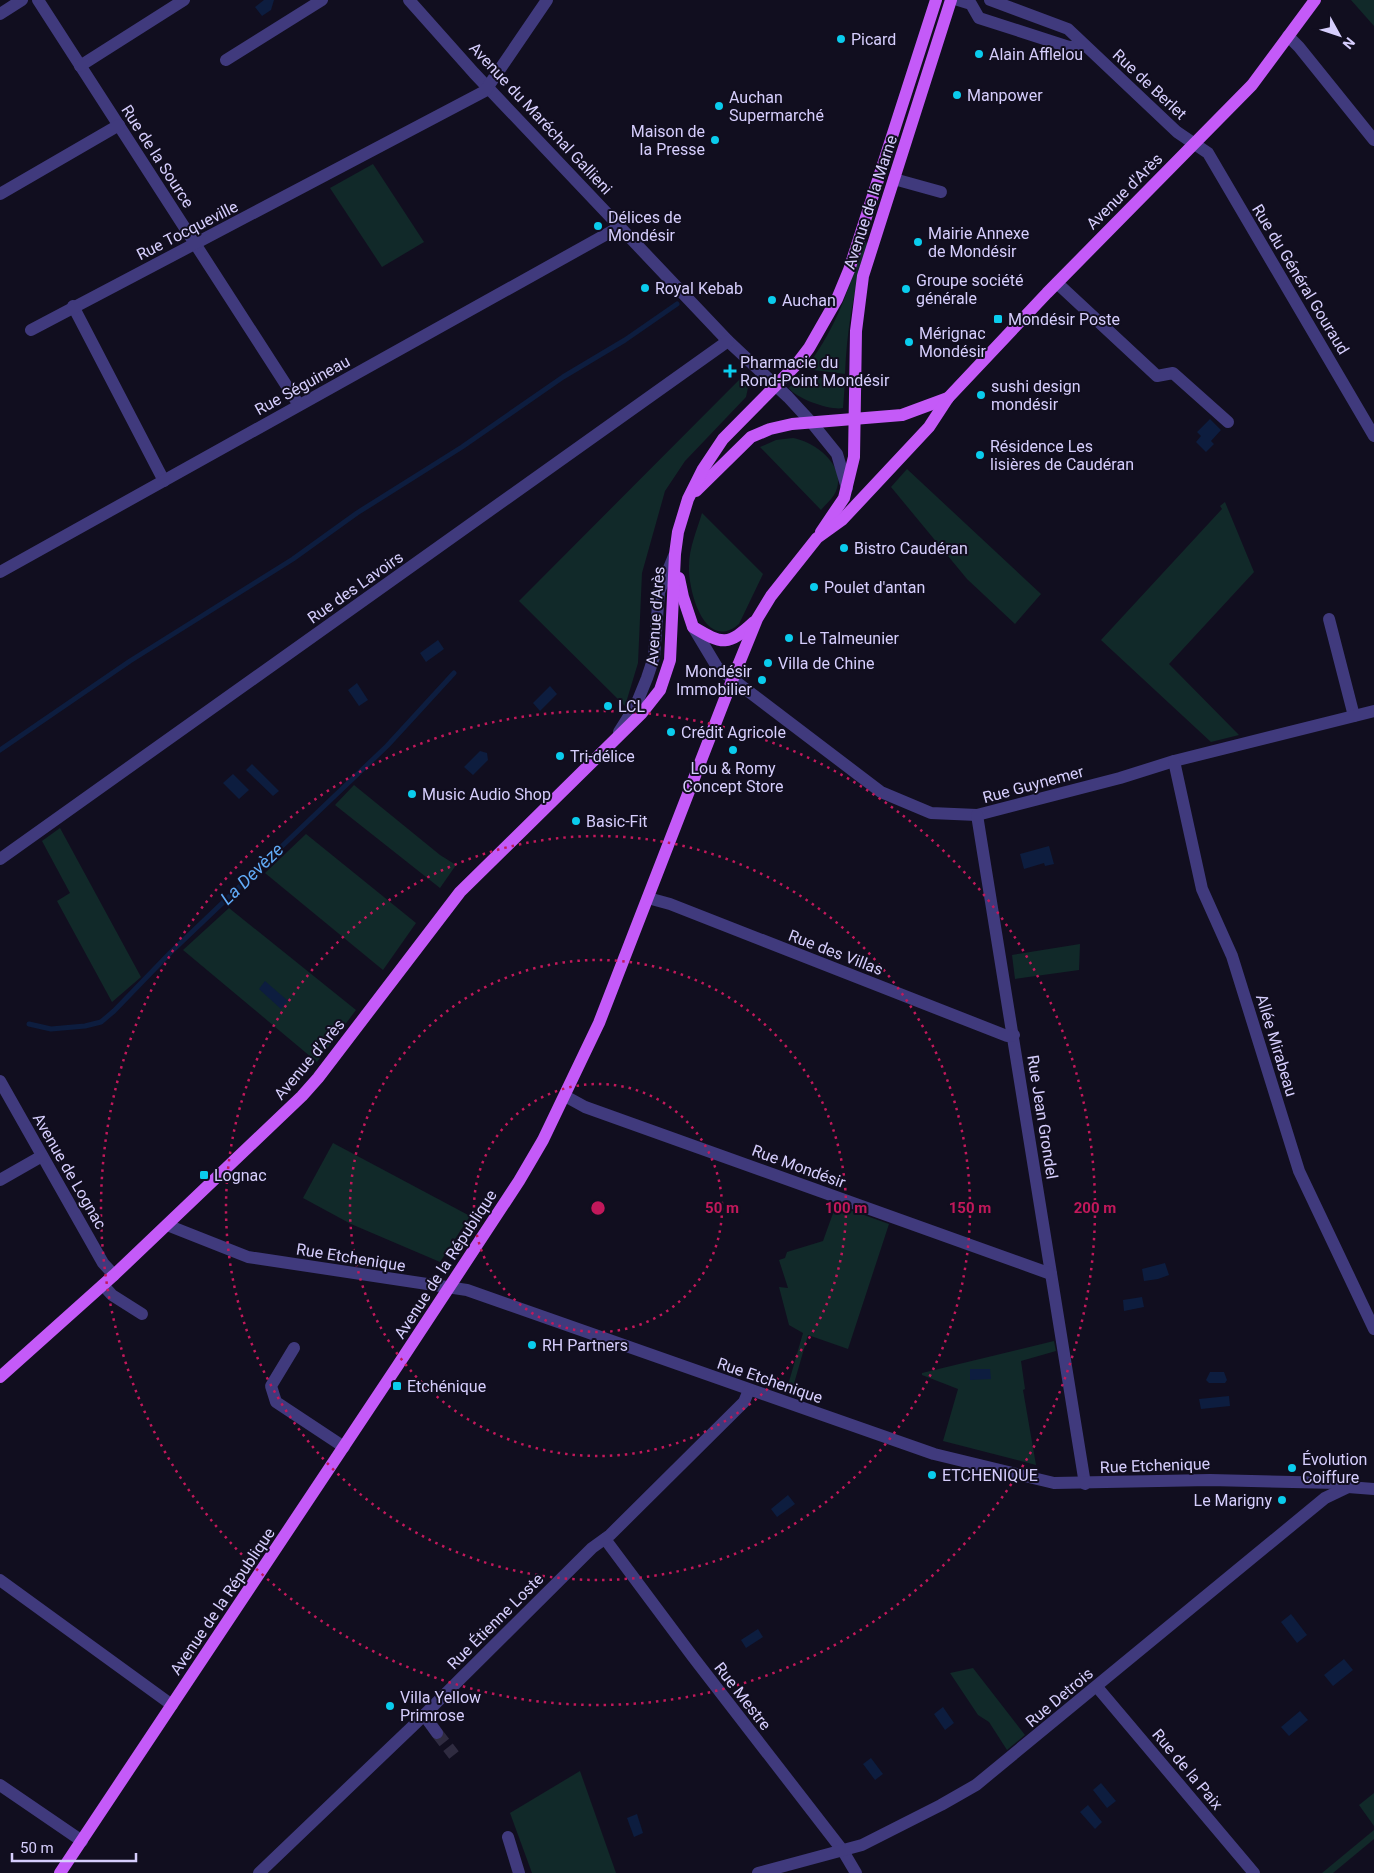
<svg xmlns="http://www.w3.org/2000/svg" width="1374" height="1873" font-family="Roboto,sans-serif">
  <style>
    .green { fill: #112929 }
    .water { fill: #0d1d3f }
    .lines { fill: none; stroke-linecap: round; stroke-linejoin: round }
    .stream { stroke: #0d1d3f; stroke-width: 5 }
    .minor-tunnel { stroke: #2f2b40; stroke-width: 12; stroke-dasharray: 12 6; stroke-linecap: butt }
    .minor { stroke: #403a7d; stroke-width: 12 }
    .major { stroke: #c45af8; stroke-width: 12 }
    .ring { fill: none; stroke: #c2185b; stroke-width: 2.5; stroke-dasharray: 2.5 5 }
    .poi-dot { fill: #0acced; stroke: #110e1f; stroke-width: 2 }
    .labels { text-anchor: middle; stroke-width: 4; stroke-linejoin: round; paint-order: stroke }
    .poi-label { font-size: 16px; fill: #d6cefd; stroke: #110e1f; text-anchor: start }
    .street-label { font-size: 16px; fill: #d6cefd; stroke: #110e1f }
    .water-label { font-size: 18px; font-style: italic; fill: #61abf8; stroke: #110e1f }
    .centre { fill: #c2185b; stroke: #110e1f; stroke-width: 2.5 }
    .ring-label { font-size: 15px; text-anchor: middle; font-weight: bold; fill: #c2185b; stroke: #110e1f; stroke-width: 4; stroke-linejoin: round; paint-order: stroke }
  </style>
  <rect width="100%" height="100%" fill="#110e1f"/>
  <g class="green">
    <path d="M1351,0H1374V26Z"/>
    <path d="M373,164L424,242L382,267L330,188Z"/>
    <path d="M863,242L868,243C854,287 847,328 845,374L805,369C835,331 850,288 863,242Z"/>
    <path d="M746,373L749,383L746,397L685,461L665,491L642,573L638,663L625,706L519,601Z"/>
    <path d="M800,374L845,382L843,408C832,411 796,399 789,388Z"/>
    <path d="M793,438C816,442 850,468 834,495C831,500 825,505 821,510L760,447L776,440Z"/>
    <path d="M907,469L1041,594L1015,624L967,579L891,487Z"/>
    <path d="M1225,502L1254,572L1169,664L1239,735L1211,742L1101,640L1222,509L1220,506Z"/>
    <path d="M702,513L763,574L739,624C705,653 688,591 689,566C689,548 697,530 702,513Z"/>
    <path d="M354,785L440,855L456,865L440,888L335,805Z"/>
    <path d="M60,828L141,977L112,1002L57,901L70,893L42,841Z"/>
    <path d="M306,834L416,923L383,970L265,873Z"/>
    <path d="M229,908L356,1010L317,1062L183,950Z"/>
    <path d="M1080,944L1079,970L1015,979L1012,955Z"/>
    <path d="M333,1143L470,1216L440,1262L351,1224L303,1198Z"/>
    <path d="M836,1205L889,1224L848,1349L808,1335L791,1394L786,1392L803,1333L789,1325L779,1287L788,1288L779,1260L785,1258L787,1252L823,1241Z"/>
    <path d="M1054,1341L1056,1351L1021,1361L1025,1389L1023,1390L1036,1465L943,1441L958,1389L922,1375V1373Z"/>
    <path d="M973,1668L1025,1735L1007,1750L989,1722L978,1715L950,1673Z"/>
    <path d="M580,1771L616,1873H532L510,1813Z"/>
    <path d="M1374,1793V1826L1359,1805Z"/>
    <path d="M1374,1830V1839L1333,1873H1322Z"/>
  </g>
  <g class="water">
    <path d="M264,0H274L271,10L262,16L255,7Z"/>
    <path d="M1210,419L1221,430L1211,441L1214,444L1206,452L1196,442L1201,436L1197,432Z"/>
    <path d="M438,640L444,649L426,662L420,653Z"/>
    <path d="M357,683L368,700L359,706L348,690Z"/>
    <path d="M550,686L557,694L540,711L533,703Z"/>
    <path d="M480,751L487,753L488,760L473,775L464,767Z"/>
    <path d="M252,764L279,791L273,796L246,770Z"/>
    <path d="M233,774L249,790L239,799L223,783Z"/>
    <path d="M1049,846L1054,864L1045,866L1044,863L1024,869L1020,854Z"/>
    <path d="M265,981L288,1001L281,1009L259,989Z"/>
    <path d="M1165,1263L1169,1275L1158,1279L1144,1281L1142,1269Z"/>
    <path d="M1142,1297L1144,1307L1124,1311L1123,1300Z"/>
    <path d="M970,1369H990L991,1379L970,1380Z"/>
    <path d="M1210,1372H1224L1227,1380L1225,1383H1209L1206,1380Z"/>
    <path d="M1229,1396L1230,1406L1201,1409L1199,1399Z"/>
    <path d="M788,1495L795,1504L777,1517L771,1509Z"/>
    <path d="M1291,1614L1307,1635L1297,1643L1281,1622Z"/>
    <path d="M758,1629L763,1637L746,1648L741,1640Z"/>
    <path d="M1344,1659L1353,1670L1333,1686L1324,1675Z"/>
    <path d="M943,1707L954,1723L945,1730L934,1714Z"/>
    <path d="M1300,1711L1308,1720L1289,1736L1281,1727Z"/>
    <path d="M871,1758L883,1774L875,1780L863,1764Z"/>
    <path d="M1101,1783L1116,1801L1107,1808L1093,1790Z"/>
    <path d="M1088,1805L1102,1822L1095,1829L1080,1812Z"/>
    <path d="M637,1814L643,1833L634,1837L627,1818Z"/>
  </g>
  <g class="lines">
    <g class="stream">
      <path d="M0,750L130,661L293,559L357,513L462,447L563,377L625,340L677,304"/>
      <path d="M29,1024L51,1029L85,1026L101,1022L114,1011L170,953L387,746L454,673"/>
    </g>
    <path class="minor-tunnel" d="M437,1733L454,1755"/>
    <g class="minor">
      <path d="M38,0L299,405"/>
      <path d="M409,0L474,73L728,341L788,397L812,423L837,454L847,488"/>
      <path d="M958,0L971,4L979,18L1069,47L1085,46"/>
      <path d="M990,0L1068,29L1177,132L1208,153L1374,436"/>
      <path d="M0,14L22,0"/>
      <path d="M1288,36L1299,47L1374,140"/>
      <path d="M226,60L322,0"/>
      <path d="M80,66L184,0"/>
      <path d="M894,179L941,192"/>
      <path d="M0,194L119,125"/>
      <path d="M1057,283L1157,376L1173,373L1228,422"/>
      <path d="M73,306L164,481"/>
      <path d="M31,330L485,91L547,0"/>
      <path d="M0,572L614,230L618,226"/>
      <path d="M1329,619L1354,716"/>
      <path d="M693,627L717,667L748,691L881,792L931,813L977,815L1120,778L1174,761L1374,711"/>
      <path d="M619,732L636,705L647,678L654,657L659,592L674,556"/>
      <path d="M1174,761L1202,889L1232,956L1299,1171L1374,1329"/>
      <path d="M977,815L1085,1484"/>
      <path d="M0,859L728,341"/>
      <path d="M648,898L670,904L1007,1036L1014,1035"/>
      <path d="M0,1081L103,1263L114,1275"/>
      <path d="M565,1096L585,1107L1051,1274"/>
      <path d="M0,1180L42,1156"/>
      <path d="M167,1225L248,1257L467,1290L934,1454L1054,1483L1210,1480L1338,1483L1348,1487L1374,1489"/>
      <path d="M103,1285L112,1295L142,1314"/>
      <path d="M294,1348L271,1386L276,1402L344,1447"/>
      <path d="M605,1539L693,1657L843,1851L856,1873"/>
      <path d="M0,1580L172,1705"/>
      <path d="M1097,1687L1254,1873"/>
      <path d="M424,1715L437,1733"/>
      <path d="M0,1785L82,1841"/>
      <path d="M508,1837L519,1873"/>
      <path d="M259,1873L415,1724L592,1548L610,1535L744,1402L749,1390"/>
      <path d="M758,1873L862,1845L941,1805L976,1785L1325,1498L1348,1487"/>
    </g>
    <g class="major">
      <path d="M696,491L751,437L770,429L792,424L902,415L948,398"/>
      <path d="M821,532L844,498L854,457L856,331L863,276L951,0"/>
      <path d="M679,578L683,597L693,627C723,645 728,646 754,622"/>
      <path d="M0,1377L114,1275L302,1096L318,1078L460,892L641,714L660,690L670,660L675,554L678,532L688,499L703,469L723,439L796,365L809,348L837,299L849,270L936,0"/>
      <path d="M60,1873L398,1365L519,1181L543,1140L599,1023L733,678L757,619L771,596L817,538L842,520L929,427L948,398L1047,293L1252,85L1315,0"/>
    </g>
  </g>
  <g class="ring">
    <circle cx="598" cy="1208" r="124"/>
    <circle cx="598" cy="1208" r="248"/>
    <circle cx="598" cy="1208" r="372"/>
    <circle cx="598" cy="1208" r="497"/>
  </g>
  <g class="poi-dot">
    <circle cx="841" cy="39" r="5"/>
    <circle cx="979" cy="54" r="5"/>
    <circle cx="957" cy="95" r="5"/>
    <circle cx="719" cy="106" r="5"/>
    <circle cx="715" cy="140" r="5"/>
    <circle cx="598" cy="226" r="5"/>
    <circle cx="918" cy="242" r="5"/>
    <circle cx="645" cy="288" r="5"/>
    <circle cx="906" cy="289" r="5"/>
    <circle cx="772" cy="300" r="5"/>
    <rect x="993" y="314" width="10" height="10" rx="2.5"/>
    <circle cx="909" cy="342" r="5"/>
    <path d="M727.5 363.5h5v5h5v5h-5v5h-5v-5h-5v-5h5z"/>
    <circle cx="981" cy="395" r="5"/>
    <circle cx="980" cy="455" r="5"/>
    <circle cx="844" cy="548" r="5"/>
    <circle cx="814" cy="587" r="5"/>
    <circle cx="789" cy="638" r="5"/>
    <circle cx="768" cy="663" r="5"/>
    <circle cx="762" cy="680" r="5"/>
    <circle cx="608" cy="706" r="5"/>
    <circle cx="671" cy="732" r="5"/>
    <circle cx="733" cy="750" r="5"/>
    <circle cx="560" cy="756" r="5"/>
    <circle cx="412" cy="794" r="5"/>
    <circle cx="576" cy="821" r="5"/>
    <rect x="199" y="1170" width="10" height="10" rx="2.5"/>
    <circle cx="532" cy="1345" r="5"/>
    <rect x="392" y="1381" width="10" height="10" rx="2.5"/>
    <circle cx="1292" cy="1468" r="5"/>
    <circle cx="932" cy="1475" r="5"/>
    <circle cx="1282" cy="1500" r="5"/>
    <circle cx="390" cy="1706" r="5"/>
  </g>
  <g class="labels">
    <g class="poi-label">
      <text x="851" y="45">Picard</text>
      <text x="989" y="60">Alain Afflelou</text>
      <text x="967" y="101">Manpower</text>
      <text x="729" y="103">Auchan<tspan x="729" dy="18">Supermarché</tspan></text>
      <text x="705" y="137" text-anchor="end">Maison de<tspan x="705" dy="18">la Presse</tspan></text>
      <text x="608" y="223">Délices de<tspan x="608" dy="18">Mondésir</tspan></text>
      <text x="928" y="239">Mairie Annexe<tspan x="928" dy="18">de Mondésir</tspan></text>
      <text x="916" y="286">Groupe société<tspan x="916" dy="18">générale</tspan></text>
      <text x="655" y="294">Royal Kebab</text>
      <text x="782" y="306">Auchan</text>
      <text x="1008" y="325">Mondésir Poste</text>
      <text x="919" y="339">Mérignac<tspan x="919" dy="18">Mondésir</tspan></text>
      <text x="740" y="368">Pharmacie du<tspan x="740" dy="18">Rond-Point Mondésir</tspan></text>
      <text x="991" y="392">sushi design<tspan x="991" dy="18">mondésir</tspan></text>
      <text x="990" y="452">Résidence Les<tspan x="990" dy="18">lisières de Caudéran</tspan></text>
      <text x="854" y="554">Bistro Caudéran</text>
      <text x="824" y="593">Poulet d'antan</text>
      <text x="799" y="644">Le Talmeunier</text>
      <text x="778" y="669">Villa de Chine</text>
      <text x="752" y="677" text-anchor="end">Mondésir<tspan x="752" dy="18">Immobilier</tspan></text>
      <text x="618" y="712">LCL</text>
      <text x="681" y="738">Crédit Agricole</text>
      <text x="570" y="762">Tri-délice</text>
      <text x="733" y="774" text-anchor="middle">Lou &amp; Romy<tspan x="733" dy="18">Concept Store</tspan></text>
      <text x="422" y="800">Music Audio Shop</text>
      <text x="586" y="827">Basic-Fit</text>
      <text x="214" y="1181">Lognac</text>
      <text x="542" y="1351">RH Partners</text>
      <text x="407" y="1392">Etchénique</text>
      <text x="1302" y="1465">Évolution<tspan x="1302" dy="18">Coiffure</tspan></text>
      <text x="942" y="1481">ETCHENIQUE</text>
      <text x="1272" y="1506" text-anchor="end">Le Marigny</text>
      <text x="400" y="1703">Villa Yellow<tspan x="400" dy="18">Primrose</tspan></text>
    </g>
    <g class="street-label">
      <text transform="translate(1150 84) rotate(43)" y="6">Rue de Berlet</text>
      <text transform="translate(541 118) rotate(47)" y="6">Avenue du Maréchal Gallieni</text>
      <text transform="translate(158 156) rotate(57)" y="6">Rue de la Source</text>
      <text transform="translate(1124 191) rotate(-45)" y="6">Avenue d'Arès</text>
      <text transform="translate(870 202) rotate(-72)" y="6">Avenue de la Marne</text>
      <text transform="translate(187 230) rotate(-27)" y="6">Rue Tocqueville</text>
      <text transform="translate(1301 279) rotate(59)" y="6">Rue du Général Gouraud</text>
      <text transform="translate(302 385) rotate(-29)" y="6">Rue Séguineau</text>
      <text transform="translate(355 587) rotate(-35)" y="6">Rue des Lavoirs</text>
      <text transform="translate(655 616) rotate(-86)" y="6">Avenue d'Arès</text>
      <text transform="translate(1033 784) rotate(-15)" y="6">Rue Guynemer</text>
      <text transform="translate(836 952) rotate(21)" y="6">Rue des Villas</text>
      <text transform="translate(1277 1045) rotate(73)" y="6">Allée Mirabeau</text>
      <text transform="translate(309 1059) rotate(-50)" y="6">Avenue d'Arès</text>
      <text transform="translate(1043 1117) rotate(81)" y="6">Rue Jean Grondel</text>
      <text transform="translate(799 1166) rotate(20)" y="6">Rue Mondésir</text>
      <text transform="translate(70 1171) rotate(60)" y="6">Avenue de Lognac</text>
      <text transform="translate(351 1257) rotate(9)" y="6">Rue Etchenique</text>
      <text transform="translate(445 1264) rotate(-57)" y="6">Avenue de la République</text>
      <text transform="translate(770 1380) rotate(19)" y="6">Rue Etchenique</text>
      <text transform="translate(1155 1465) rotate(-2)" y="6">Rue Etchenique</text>
      <text transform="translate(222 1601) rotate(-56)" y="6">Avenue de la République</text>
      <text transform="translate(495 1621) rotate(-45)" y="6">Rue Étienne Loste</text>
      <text transform="translate(743 1696) rotate(52)" y="6">Rue Mestre</text>
      <text transform="translate(1059 1697) rotate(-40)" y="6">Rue Detrois</text>
      <text transform="translate(1188 1769) rotate(50)" y="6">Rue de la Paix</text>
    </g>
    <g class="water-label">
      <text transform="translate(252 874) rotate(-44)" y="6">La Devèze</text>
    </g>
  </g>
  <circle cx="598" cy="1208" r="8" class="centre"/>
  <g class="ring-label">
    <text x="722" y="1213">50 m</text>
    <text x="846" y="1213">100 m</text>
    <text x="970" y="1213">150 m</text>
    <text x="1095" y="1213">200 m</text>
  </g>
  <g transform="translate(1339 35) rotate(130)" stroke="#110e1f" stroke-width="4" paint-order="stroke">
  <path d="M0-4L9 19L0 12L-9 19Z" fill="#d6cefd"/>
  <text y="-8" font-size="14" font-weight="bold" text-anchor="middle" fill="#d6cefd">N</text>
  </g>
  <path d="M12 1853v8h124v-8" fill="none" stroke="#d6cefd" stroke-width="2.5"/>
  <text x="20" y="1853" font-size="15" fill="#d6cefd" stroke="#110e1f" stroke-width="4" paint-order="stroke">50 m</text>
</svg>
